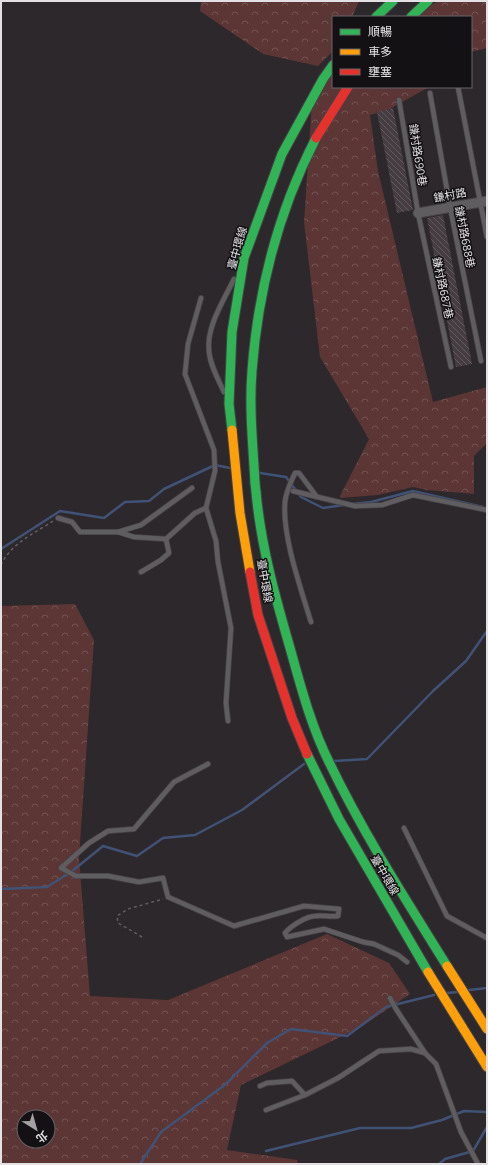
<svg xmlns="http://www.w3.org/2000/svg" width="488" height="1165" font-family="'Open Sans','Noto Sans TC',sans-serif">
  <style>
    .forest { fill: url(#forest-crowns); fill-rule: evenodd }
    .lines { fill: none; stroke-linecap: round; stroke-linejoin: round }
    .stream { stroke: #405275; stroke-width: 2.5 }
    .building { fill: url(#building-back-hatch) }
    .lane-casing { stroke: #464347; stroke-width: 6 }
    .street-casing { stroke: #464347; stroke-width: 11 }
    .fast-casing { stroke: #464347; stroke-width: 11 }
    .slow-casing { stroke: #464347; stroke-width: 11 }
    .jam-casing { stroke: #464347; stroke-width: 11 }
    .path { stroke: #605e61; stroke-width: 1.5; stroke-dasharray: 3 3; stroke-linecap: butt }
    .lane { stroke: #5f5d60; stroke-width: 4.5 }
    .street { stroke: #5f5d60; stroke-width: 9 }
    .fast { stroke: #30b455; stroke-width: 9 }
    .slow { stroke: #ff9f0a; stroke-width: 9 }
    .jam { stroke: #e5322d; stroke-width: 9 }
    .fast-bridge-casing { stroke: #464347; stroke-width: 11; stroke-linecap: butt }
    .fast-bridge { stroke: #30b455; stroke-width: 9 }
    .labels { text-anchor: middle; stroke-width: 3; stroke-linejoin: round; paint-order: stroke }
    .street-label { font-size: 11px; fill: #e4e1e5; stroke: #141114 }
  </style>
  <defs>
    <pattern id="forest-crowns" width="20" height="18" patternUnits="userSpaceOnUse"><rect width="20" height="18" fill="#5c3535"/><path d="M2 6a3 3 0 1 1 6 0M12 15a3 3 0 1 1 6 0" fill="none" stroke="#735252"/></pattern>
    <pattern id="building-back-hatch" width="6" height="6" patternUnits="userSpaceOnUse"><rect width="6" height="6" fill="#463d42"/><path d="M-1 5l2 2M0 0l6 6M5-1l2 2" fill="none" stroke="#61595d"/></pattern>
  </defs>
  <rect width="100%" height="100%" fill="#2c282c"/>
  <g class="forest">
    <path d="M201,1H359L352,17H333V51L318,66L263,54L200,11Z"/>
    <path d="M438,1H487V48L471,52V17H411Z"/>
    <path d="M333,69V87H429L388,110L370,115L378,171L433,402L487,387V443L474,456V494L427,490L413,487L378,495L340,498V496L369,439L320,357L304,222L313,86Z"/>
    <path d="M75,604L94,640L79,858L90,996L168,1000L327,934L389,963L410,994L361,1027L241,1085L227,1150L297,1160L298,1164H1V606ZM24,1117H48V1141H24Z"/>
  </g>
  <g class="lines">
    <g class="stream">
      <path d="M260,473L286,477L301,497L323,508L344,505"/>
      <path d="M351,504L371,502L413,491L483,507"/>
      <path d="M1,549L60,511L104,518L125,502L149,501L164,489L215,465L230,468"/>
      <path d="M334,761L367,759L433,691L466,661L487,631"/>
      <path d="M1,889L47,887L71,872L103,846L137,856L163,838L195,835L242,810L304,764"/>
      <path d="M469,990L487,988"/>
      <path d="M447,993L458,992"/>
      <path d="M266,1151L360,1128H411L442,1120L464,1111L487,1112"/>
      <path d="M140,1164L161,1132L226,1084L267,1043L291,1029L347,1036L386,1007L434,995"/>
      <path d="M439,1164L445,1159L473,1151L487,1127"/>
    </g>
  </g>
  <g class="building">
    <path d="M393,108L413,210L397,213L377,112Z"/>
    <path d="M443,215L472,364L456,367L427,218Z"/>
  </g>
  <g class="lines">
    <g class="lane-casing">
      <g id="lane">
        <path d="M458,87L487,237"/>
        <path d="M430,93L450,207L481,361"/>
        <path d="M399,100L418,213L451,367"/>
        <path d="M201,298L188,344L185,374L214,450L215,471L206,508L216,541L218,562L231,628L226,703L228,721"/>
        <path d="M224,392C218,379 210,365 209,351C206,327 224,300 234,279"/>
        <path d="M293,491L355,506L382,505L413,495L487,510"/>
        <path d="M58,518L72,522L80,532H118L141,525L192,488"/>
        <path d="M118,532L134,537L166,539L195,513L206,508"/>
        <path d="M141,572L161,560L169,553L166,539"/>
        <path d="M311,622C301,589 282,536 285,502C286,491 291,482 295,473H299L317,497"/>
        <path d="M208,764L174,782L134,829L108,831L89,843L61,868L76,876H108L139,882L163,878L168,897L234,926L304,906L339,909L338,916C330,917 323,915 316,916C306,916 291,926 285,933L287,937L324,929L363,942L374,944L398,955L407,962"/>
        <path d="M404,828L447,916L487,938"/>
        <path d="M425,1053L436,1064L461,1132L478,1164"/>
        <path d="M260,1086L267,1083L292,1081L305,1095L338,1078L379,1051L411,1049L425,1053L396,1009L390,998"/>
        <path d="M266,1110L305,1095"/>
      </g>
    </g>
    <g class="street-casing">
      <path id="street" d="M418,213L487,201"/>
    </g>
    <g class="fast-casing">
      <g id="fast">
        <path d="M376,17L393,1"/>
        <path d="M411,17L428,1"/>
        <path d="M232,430L229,404L232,332L244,258L282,154L323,79L333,65"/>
        <path d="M255,483C253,446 249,408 252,371C258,290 279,210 316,138"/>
        <path d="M256,492C261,546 275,596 290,648C301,687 311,726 329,762C363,833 406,900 447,966"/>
        <path d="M307,754L339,819L428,972"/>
      </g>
    </g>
    <g class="slow-casing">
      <g id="slow">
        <path d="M232,430L240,513L250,572"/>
        <path d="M447,966L487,1029"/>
        <path d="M428,972L487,1067"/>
      </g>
    </g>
    <g class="jam-casing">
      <g id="jam">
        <path d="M316,138L348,87"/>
        <path d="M250,572L258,615L292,718L307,754"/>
      </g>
    </g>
    <g class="path">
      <path d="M1,565C10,544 35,533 53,521"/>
      <path d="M142,937L118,923L117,916L128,909L163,899"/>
    </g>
    <use href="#lane" class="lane"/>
    <use href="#street" class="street"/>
    <use href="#fast" class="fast"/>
    <use href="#slow" class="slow"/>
    <use href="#jam" class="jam"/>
    <g class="fast-bridge-casing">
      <path id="fast-bridge" d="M255,483L256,492"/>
    </g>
    <use href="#fast-bridge" class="fast-bridge"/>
  </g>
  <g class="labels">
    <g class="street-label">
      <text transform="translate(418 155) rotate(81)" y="4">鎌村路690巷</text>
      <text transform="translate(450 195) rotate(-11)" y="4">鎌村路</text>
      <text transform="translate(465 237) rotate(79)" y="4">鎌村路688巷</text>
      <text transform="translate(237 248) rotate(-74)" y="4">臺中環線</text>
      <text transform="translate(443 288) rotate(78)" y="4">鎌村路687巷</text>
      <text transform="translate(265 581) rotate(80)" y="4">臺中環線</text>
      <text transform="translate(385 875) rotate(60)" y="4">臺中環線</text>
    </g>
  </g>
  <rect width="488" height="1165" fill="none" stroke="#e4e1e5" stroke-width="4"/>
  <rect x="332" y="16" width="140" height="72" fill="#141114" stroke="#676468"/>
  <rect x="340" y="29" width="20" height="6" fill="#30b455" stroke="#676468"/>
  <text x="368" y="36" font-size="12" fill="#e4e1e5">順暢</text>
  <rect x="340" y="49" width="20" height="6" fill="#ff9f0a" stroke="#676468"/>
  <text x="368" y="56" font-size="12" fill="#e4e1e5">車多</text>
  <rect x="340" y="69" width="20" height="6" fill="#e5322d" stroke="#676468"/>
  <text x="368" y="76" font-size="12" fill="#e4e1e5">壅塞</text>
  <g transform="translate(36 1129) rotate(143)"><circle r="19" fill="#141114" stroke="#676468"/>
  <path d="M0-3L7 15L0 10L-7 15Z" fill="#a4a0a4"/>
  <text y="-6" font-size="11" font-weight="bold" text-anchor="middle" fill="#e4e1e5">北</text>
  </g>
</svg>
